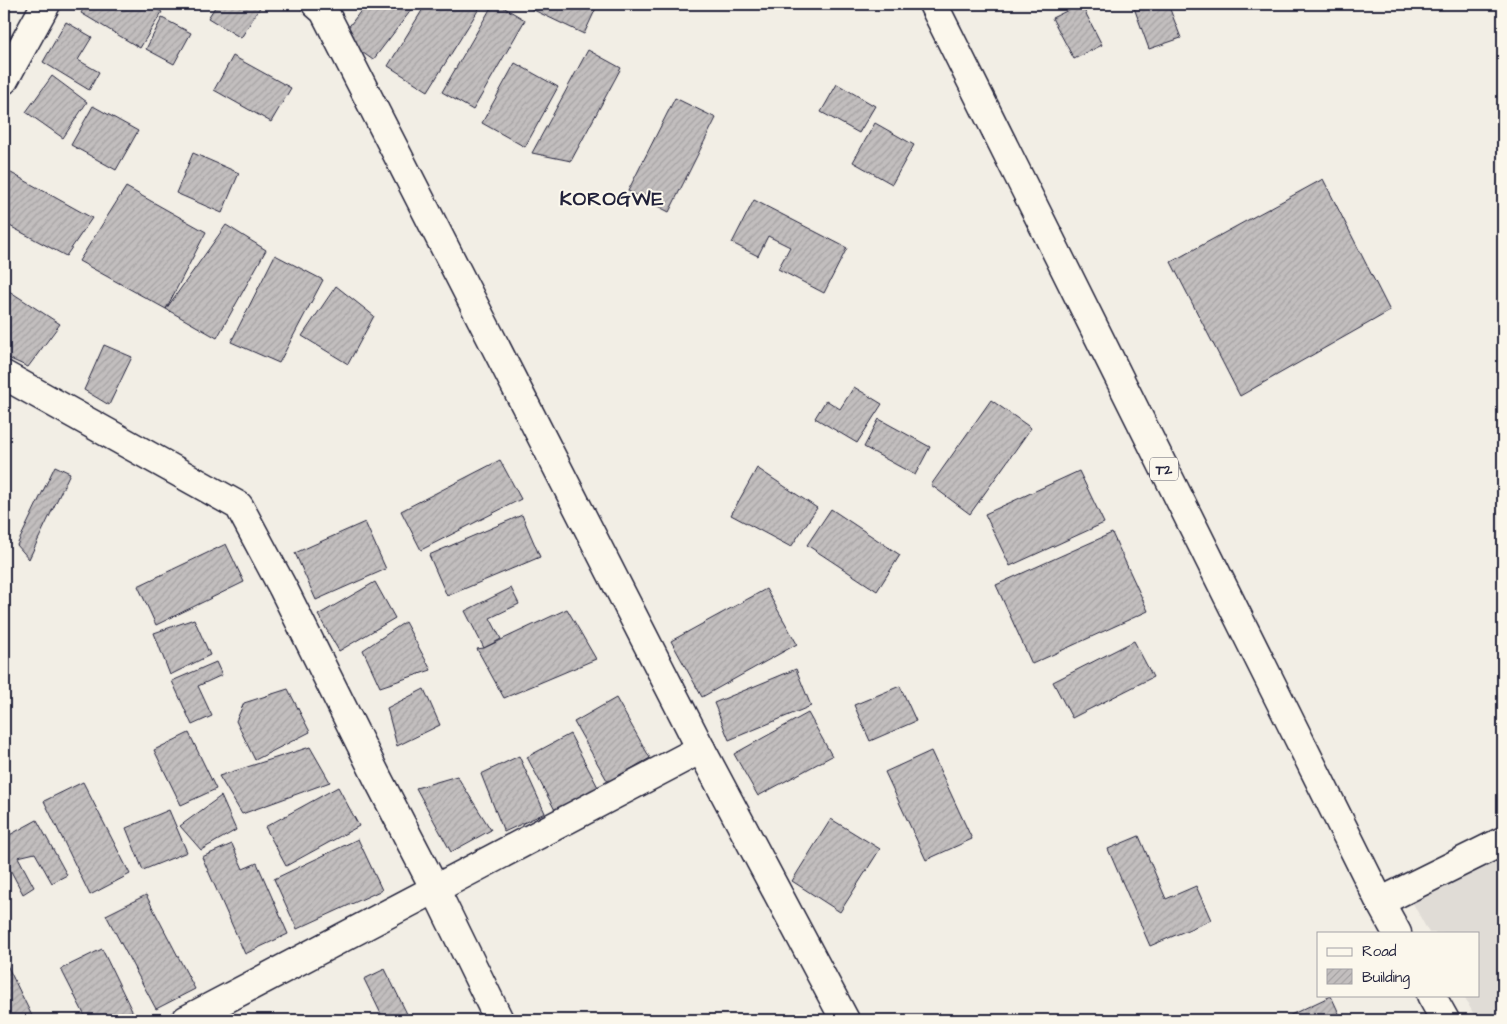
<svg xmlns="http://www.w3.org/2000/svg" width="1507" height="1024" font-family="'Architects Daughter',sans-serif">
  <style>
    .built { fill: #e0dcd6 }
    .building { fill: url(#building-hatch); stroke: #22223b }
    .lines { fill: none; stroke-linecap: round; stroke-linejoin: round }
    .minor-casing { stroke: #22223b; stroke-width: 31 }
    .trunk-casing { stroke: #22223b; stroke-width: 31 }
    .minor { stroke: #fbf7ec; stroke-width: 28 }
    .trunk { stroke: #fbf7ec; stroke-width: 28 }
    .labels { text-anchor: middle; stroke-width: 4; stroke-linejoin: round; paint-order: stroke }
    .shield { fill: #fbf7ec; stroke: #636270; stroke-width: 1 }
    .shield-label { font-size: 14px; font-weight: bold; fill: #22223b }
    .district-label { font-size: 20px; font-weight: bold; letter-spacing: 1px; fill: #22223b; stroke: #fbf7ec }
  </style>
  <defs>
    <pattern id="building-hatch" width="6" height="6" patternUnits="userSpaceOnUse" patternTransform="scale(1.25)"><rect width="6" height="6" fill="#c2bebe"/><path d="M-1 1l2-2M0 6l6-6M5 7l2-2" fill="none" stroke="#a6a3a4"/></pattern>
  </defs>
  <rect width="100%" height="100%" fill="#f2eee5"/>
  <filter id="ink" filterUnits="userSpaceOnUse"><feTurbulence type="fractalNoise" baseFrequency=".02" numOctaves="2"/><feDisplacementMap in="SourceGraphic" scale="10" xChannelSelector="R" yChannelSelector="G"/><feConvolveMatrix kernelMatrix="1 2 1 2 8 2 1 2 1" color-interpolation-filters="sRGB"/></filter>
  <g filter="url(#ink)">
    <path class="built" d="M1503,853V1020H1477L1463,995H1478V933H1429L1410,898Z"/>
    <g class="building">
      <path d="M86,4H147L162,12L140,48L81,13Z"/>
      <path d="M217,4H262L241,38L208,18Z"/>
      <path d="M366,4H405L412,9L373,60L341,37Z"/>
      <path d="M426,4H482L428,91L388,66Z"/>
      <path d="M493,4H498L525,20L473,110L442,92Z"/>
      <path d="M521,4H598L584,34Z"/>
      <path d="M1081,4L1102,45L1074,59L1052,18Z"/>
      <path d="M1137,4H1168L1181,38L1149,49L1133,5Z"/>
      <path d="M162,18L191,33L174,64L146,49Z"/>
      <path d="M66,22L92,37L78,60L99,72L89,90L43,62Z"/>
      <path d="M588,50L621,68L571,161L532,153Z"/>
      <path d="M233,56L291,88L271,122L214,90Z"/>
      <path d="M515,63L558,87L525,147L482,123Z"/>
      <path d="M52,76L87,102L63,138L26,112Z"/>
      <path d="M837,84L875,106L859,133L821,112Z"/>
      <path d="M675,98L716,118L669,212L628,191Z"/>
      <path d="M93,106L138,131L116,170L71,145Z"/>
      <path d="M875,123L914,145L892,184L853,162Z"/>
      <path d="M193,153L239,173L222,213L176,193Z"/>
      <path d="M4,169L92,218L66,256L4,223Z"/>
      <path d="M1323,179L1390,311L1240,396L1171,262Z"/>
      <path d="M126,187L206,232L166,309L79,261Z"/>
      <path d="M754,200L847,248L824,293L778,269L790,247L768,236L758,256L732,243Z"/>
      <path d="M226,225L266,250L217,338L166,309Z"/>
      <path d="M275,255L323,280L279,363L231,342Z"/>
      <path d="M336,286L374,316L348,364L302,336Z"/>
      <path d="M6,289L60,324L28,367L4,356V293Z"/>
      <path d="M104,345L132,357L109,405L84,390Z"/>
      <path d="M854,387L882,404L857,443L815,418L826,400L840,409Z"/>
      <path d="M991,400L1031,428L970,514L931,485Z"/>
      <path d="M879,419L930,447L915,475L864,447Z"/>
      <path d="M500,460L521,499L421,550L401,511Z"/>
      <path d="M55,466L70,473L29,559L17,545Z"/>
      <path d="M757,468L817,508L791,547L731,515Z"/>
      <path d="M1079,471L1104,523L1010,566L985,514Z"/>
      <path d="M831,509L900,555L877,591L807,545Z"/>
      <path d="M522,515L540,557L447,596L429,555Z"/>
      <path d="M365,522L386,569L316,600L295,553Z"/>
      <path d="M1112,533L1148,611L1032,664L996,585Z"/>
      <path d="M226,544L244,582L156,625L138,586Z"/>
      <path d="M375,582L395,618L339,651L318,615Z"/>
      <path d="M511,588L519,604L490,618L501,639L484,648L465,611Z"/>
      <path d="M766,589L797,644L702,697L671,641Z"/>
      <path d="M567,609L596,659L504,698L477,649L484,648Z"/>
      <path d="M194,619L210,655L170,675L154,633Z"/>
      <path d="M405,622L431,670L380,687L363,650Z"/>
      <path d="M1134,641L1153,677L1072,718L1053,682Z"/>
      <path d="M216,662L222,675L198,686L212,716L192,725L172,681Z"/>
      <path d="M796,669L811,706L729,740L714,703Z"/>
      <path d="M900,686L916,721L870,741L854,705Z"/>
      <path d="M288,689L310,732L255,760L236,721L244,703Z"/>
      <path d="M424,689L440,725L397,746L387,708Z"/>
      <path d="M616,698L650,758L608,782L574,722Z"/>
      <path d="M808,713L832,756L758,796L734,754Z"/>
      <path d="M189,733L216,789L181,805L154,750Z"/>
      <path d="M570,734L600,791L557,814L527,757Z"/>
      <path d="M310,747L330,782L242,814L219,776Z"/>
      <path d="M931,751L972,839L926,860L885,772Z"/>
      <path d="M519,756L545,813L504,832L481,774Z"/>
      <path d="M457,776L491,830L451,852L416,788Z"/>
      <path d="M83,782L130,874L90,895L44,801Z"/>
      <path d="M338,787L359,826L286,866L265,827Z"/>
      <path d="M221,796L236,830L201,850L180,826Z"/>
      <path d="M169,810L187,852L143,870L126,828Z"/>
      <path d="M831,819L880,849L840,912L792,881Z"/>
      <path d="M37,820L67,875L52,883L35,853L18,857L34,887L23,894L4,858V838Z"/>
      <path d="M1139,836L1166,899L1196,886L1211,920L1150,946L1108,849Z"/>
      <path d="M358,839L382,890L297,929L274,879Z"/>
      <path d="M232,844L243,869L257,863L288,934L245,954L202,857Z"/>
      <path d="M146,895L195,989L156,1009L106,915Z"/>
      <path d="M102,949L133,1013L118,1020H87L61,969Z"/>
      <path d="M5,961L34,1020H4V962Z"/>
      <path d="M385,969L410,1020H384L364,979Z"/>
      <path d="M1331,996L1342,1020H1280Z"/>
    </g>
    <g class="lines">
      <g class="minor-casing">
        <g id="minor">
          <path d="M316,4L324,11L701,749L845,1020"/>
          <path d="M4,80L46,4"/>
          <path d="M4,375L239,506L284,590L378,779L435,889L499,1020"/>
          <path d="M1380,902L1503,841"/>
          <path d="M186,1020L701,749"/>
        </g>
      </g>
      <g class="trunk-casing">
        <g id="trunk">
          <path d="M933,4L1380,902L1397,933"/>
          <path d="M1431,995L1445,1020"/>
        </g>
      </g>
      <use href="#minor" class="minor"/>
      <use href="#trunk" class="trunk"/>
    </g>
  </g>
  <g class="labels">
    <rect class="shield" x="1150" y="457.5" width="28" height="23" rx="4"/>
    <g class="shield-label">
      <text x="1164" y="474">T2</text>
    </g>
    <g class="district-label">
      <text x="612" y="205">KOROGWE</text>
    </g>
  </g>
  <rect width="1507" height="1024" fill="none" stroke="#fbf7ec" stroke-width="20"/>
  <rect x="10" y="10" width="1487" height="1004" fill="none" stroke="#22223b" stroke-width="2" filter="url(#ink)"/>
  <rect x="1317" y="932" width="162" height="65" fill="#fbf7ec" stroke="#a4a2a5"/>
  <rect x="1327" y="948" width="25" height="8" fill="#fbf7ec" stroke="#a4a2a5"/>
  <text x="1362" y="956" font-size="15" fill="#22223b">Road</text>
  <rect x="1327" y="969" width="25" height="15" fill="url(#building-hatch)" stroke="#a4a2a5"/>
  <text x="1362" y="982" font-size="15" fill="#22223b">Building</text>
</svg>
